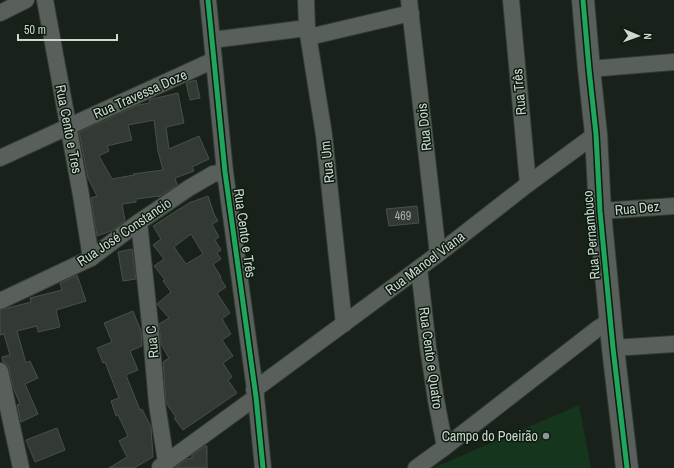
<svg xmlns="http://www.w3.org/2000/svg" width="674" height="468" font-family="'Archivo Narrow',sans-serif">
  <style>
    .green { fill: #15351d }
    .building { fill: #333a34; stroke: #485049; fill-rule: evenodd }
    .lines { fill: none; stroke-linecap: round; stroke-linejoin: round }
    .street-casing { stroke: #343c36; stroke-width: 18 }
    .secondary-casing { stroke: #343c36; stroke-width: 24 }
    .street { stroke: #59605b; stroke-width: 16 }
    .secondary { stroke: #59605b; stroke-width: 22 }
    .cycleway-casing { stroke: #0c1b0f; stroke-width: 8 }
    .cycleway { stroke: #20a55d; stroke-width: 5 }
    .poi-dot { fill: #8e9890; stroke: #0c1b0f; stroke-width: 1.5 }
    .labels { text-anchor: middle; stroke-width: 3; stroke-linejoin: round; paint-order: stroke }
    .number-label { font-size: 12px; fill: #a7b0a8 }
    .street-label { font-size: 14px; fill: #ced8cf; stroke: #0c1b0f }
    .poi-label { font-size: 14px; fill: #ced8cf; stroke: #0c1b0f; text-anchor: end }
  </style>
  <rect width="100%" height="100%" fill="#18221a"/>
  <path class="green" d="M579,405L591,468H433Z"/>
  <g class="building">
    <path d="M196,80L200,98L190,100L186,83Z"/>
    <path d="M178,93L184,123L166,127L169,149L199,136L209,159L192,167L194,171L175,178L177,185L159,197V196L136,199V202L122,204L125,221L111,231L97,236L91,198L97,196L88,178L79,132L138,105L150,103L149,100L152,99ZM154,120L158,151L163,170L133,174L134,175L112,179L99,156L109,151L107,146L132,140L128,125Z"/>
    <path d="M208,196L214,214L218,221L212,224L219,237L215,240L221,250L217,253L221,259L213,264L221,277L220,278L226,287L217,293L230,313L222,319L231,334L222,340L233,356L223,363L232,377L228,380L237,393L183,430L174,418L176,417L166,403L163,362L169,358L161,344L159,324L169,318L157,304L171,292L163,281L165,280L154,266L164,259L153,245L161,239L153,226L189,203ZM191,234L203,254L186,264L174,247Z"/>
    <path d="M417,206L419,223L389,226L386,209Z"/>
    <path d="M132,249L136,279L123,281L118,252Z"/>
    <path d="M77,275L86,301L56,310L60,327L38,332L37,326L17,331L26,363L30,361L38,378L25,384L38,414L21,422L17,405L20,404L13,387L9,369L7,364L3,362L2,357L10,355L4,334L0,335V310L31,302L30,298L62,290L60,283Z"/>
    <path d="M133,311L141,331L142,346L130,351L138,370L126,375L140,410L142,409L151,427L153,457L134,468H109L127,457L119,441L128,436L118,415L116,416L111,401L119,398L105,362L103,363L97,348L112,342L104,323Z"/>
    <path d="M57,428L65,450L35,462L26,440Z"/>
    <path d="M205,446H207V468H175L187,459L192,458V455Z"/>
  </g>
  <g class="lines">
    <g class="street-casing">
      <g id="street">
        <path d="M45,0L81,195L91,258"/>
        <path d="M208,0L225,172L256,397L263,468"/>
        <path d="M306,0L307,28L324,135L344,324"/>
        <path d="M409,0L438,254"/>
        <path d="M511,0L528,184"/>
        <path d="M0,13L26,0"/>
        <path d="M309,37L411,13"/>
        <path d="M212,40L307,28"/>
        <path d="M589,69L674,62"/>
        <path d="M0,158L214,60"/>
        <path d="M600,211L674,206"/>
        <path d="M139,222L150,324L157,404L166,462"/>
        <path d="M419,268L428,347L436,400L445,447"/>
        <path d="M0,301L91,258L139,222L189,188L213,174L225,172"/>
        <path d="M613,348L674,344"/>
        <path d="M0,371L21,468"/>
        <path d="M254,390L438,254L528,184L596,134"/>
        <path d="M160,467L256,397"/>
        <path d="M416,468L445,447L597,329L611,320"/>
      </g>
    </g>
    <g class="secondary-casing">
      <path id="secondary" d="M583,0L589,69L596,134L600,211L613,348L627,468"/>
    </g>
    <use href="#street" class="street"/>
    <use href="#secondary" class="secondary"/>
    <g class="cycleway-casing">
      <g id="cycleway">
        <path d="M208,0L225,172L256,397L263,468"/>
        <path d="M583,0L589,69L596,134L600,211L613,348L627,468"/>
      </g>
    </g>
    <use href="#cycleway" class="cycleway"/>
  </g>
  <circle class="poi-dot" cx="546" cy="436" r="4"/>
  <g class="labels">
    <g class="number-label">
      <text x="403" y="220">469</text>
    </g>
    <g class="street-label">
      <text transform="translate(519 92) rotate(-95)" y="5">Rua Três</text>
      <text transform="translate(140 94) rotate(-24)" y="5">Rua Travessa Doze</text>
      <text transform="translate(424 127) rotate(-96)" y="5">Rua Dois</text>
      <text transform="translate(69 129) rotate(79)" y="5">Rua Cento e Tres</text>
      <text transform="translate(327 162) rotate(-96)" y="5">Rua Um</text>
      <text transform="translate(637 208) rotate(-5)" y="5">Rua Dez</text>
      <text transform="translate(124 232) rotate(-34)" y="5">Rua José Constancio</text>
      <text transform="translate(245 233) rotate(82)" y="5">Rua Cento e Três</text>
      <text transform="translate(591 235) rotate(-95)" y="5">Rua Pernambuco</text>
      <text transform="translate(425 263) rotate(-37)" y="5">Rua Manoel Viana</text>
      <text transform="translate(152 342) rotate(-95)" y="5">Rua C</text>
      <text transform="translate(431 358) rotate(82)" y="5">Rua Cento e Quatro</text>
    </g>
    <g class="poi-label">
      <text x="538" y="441">Campo do Poeirão</text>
    </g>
  </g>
  <g transform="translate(638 36) rotate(92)" stroke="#0c1b0f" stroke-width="3" paint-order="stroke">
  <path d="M0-3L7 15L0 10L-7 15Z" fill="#ced8cf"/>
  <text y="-6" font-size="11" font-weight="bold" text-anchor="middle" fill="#ced8cf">N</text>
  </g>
  <path d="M18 34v6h99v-6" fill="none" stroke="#ced8cf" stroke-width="2"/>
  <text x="24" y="34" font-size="12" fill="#ced8cf" stroke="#0c1b0f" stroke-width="3" paint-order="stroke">50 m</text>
</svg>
